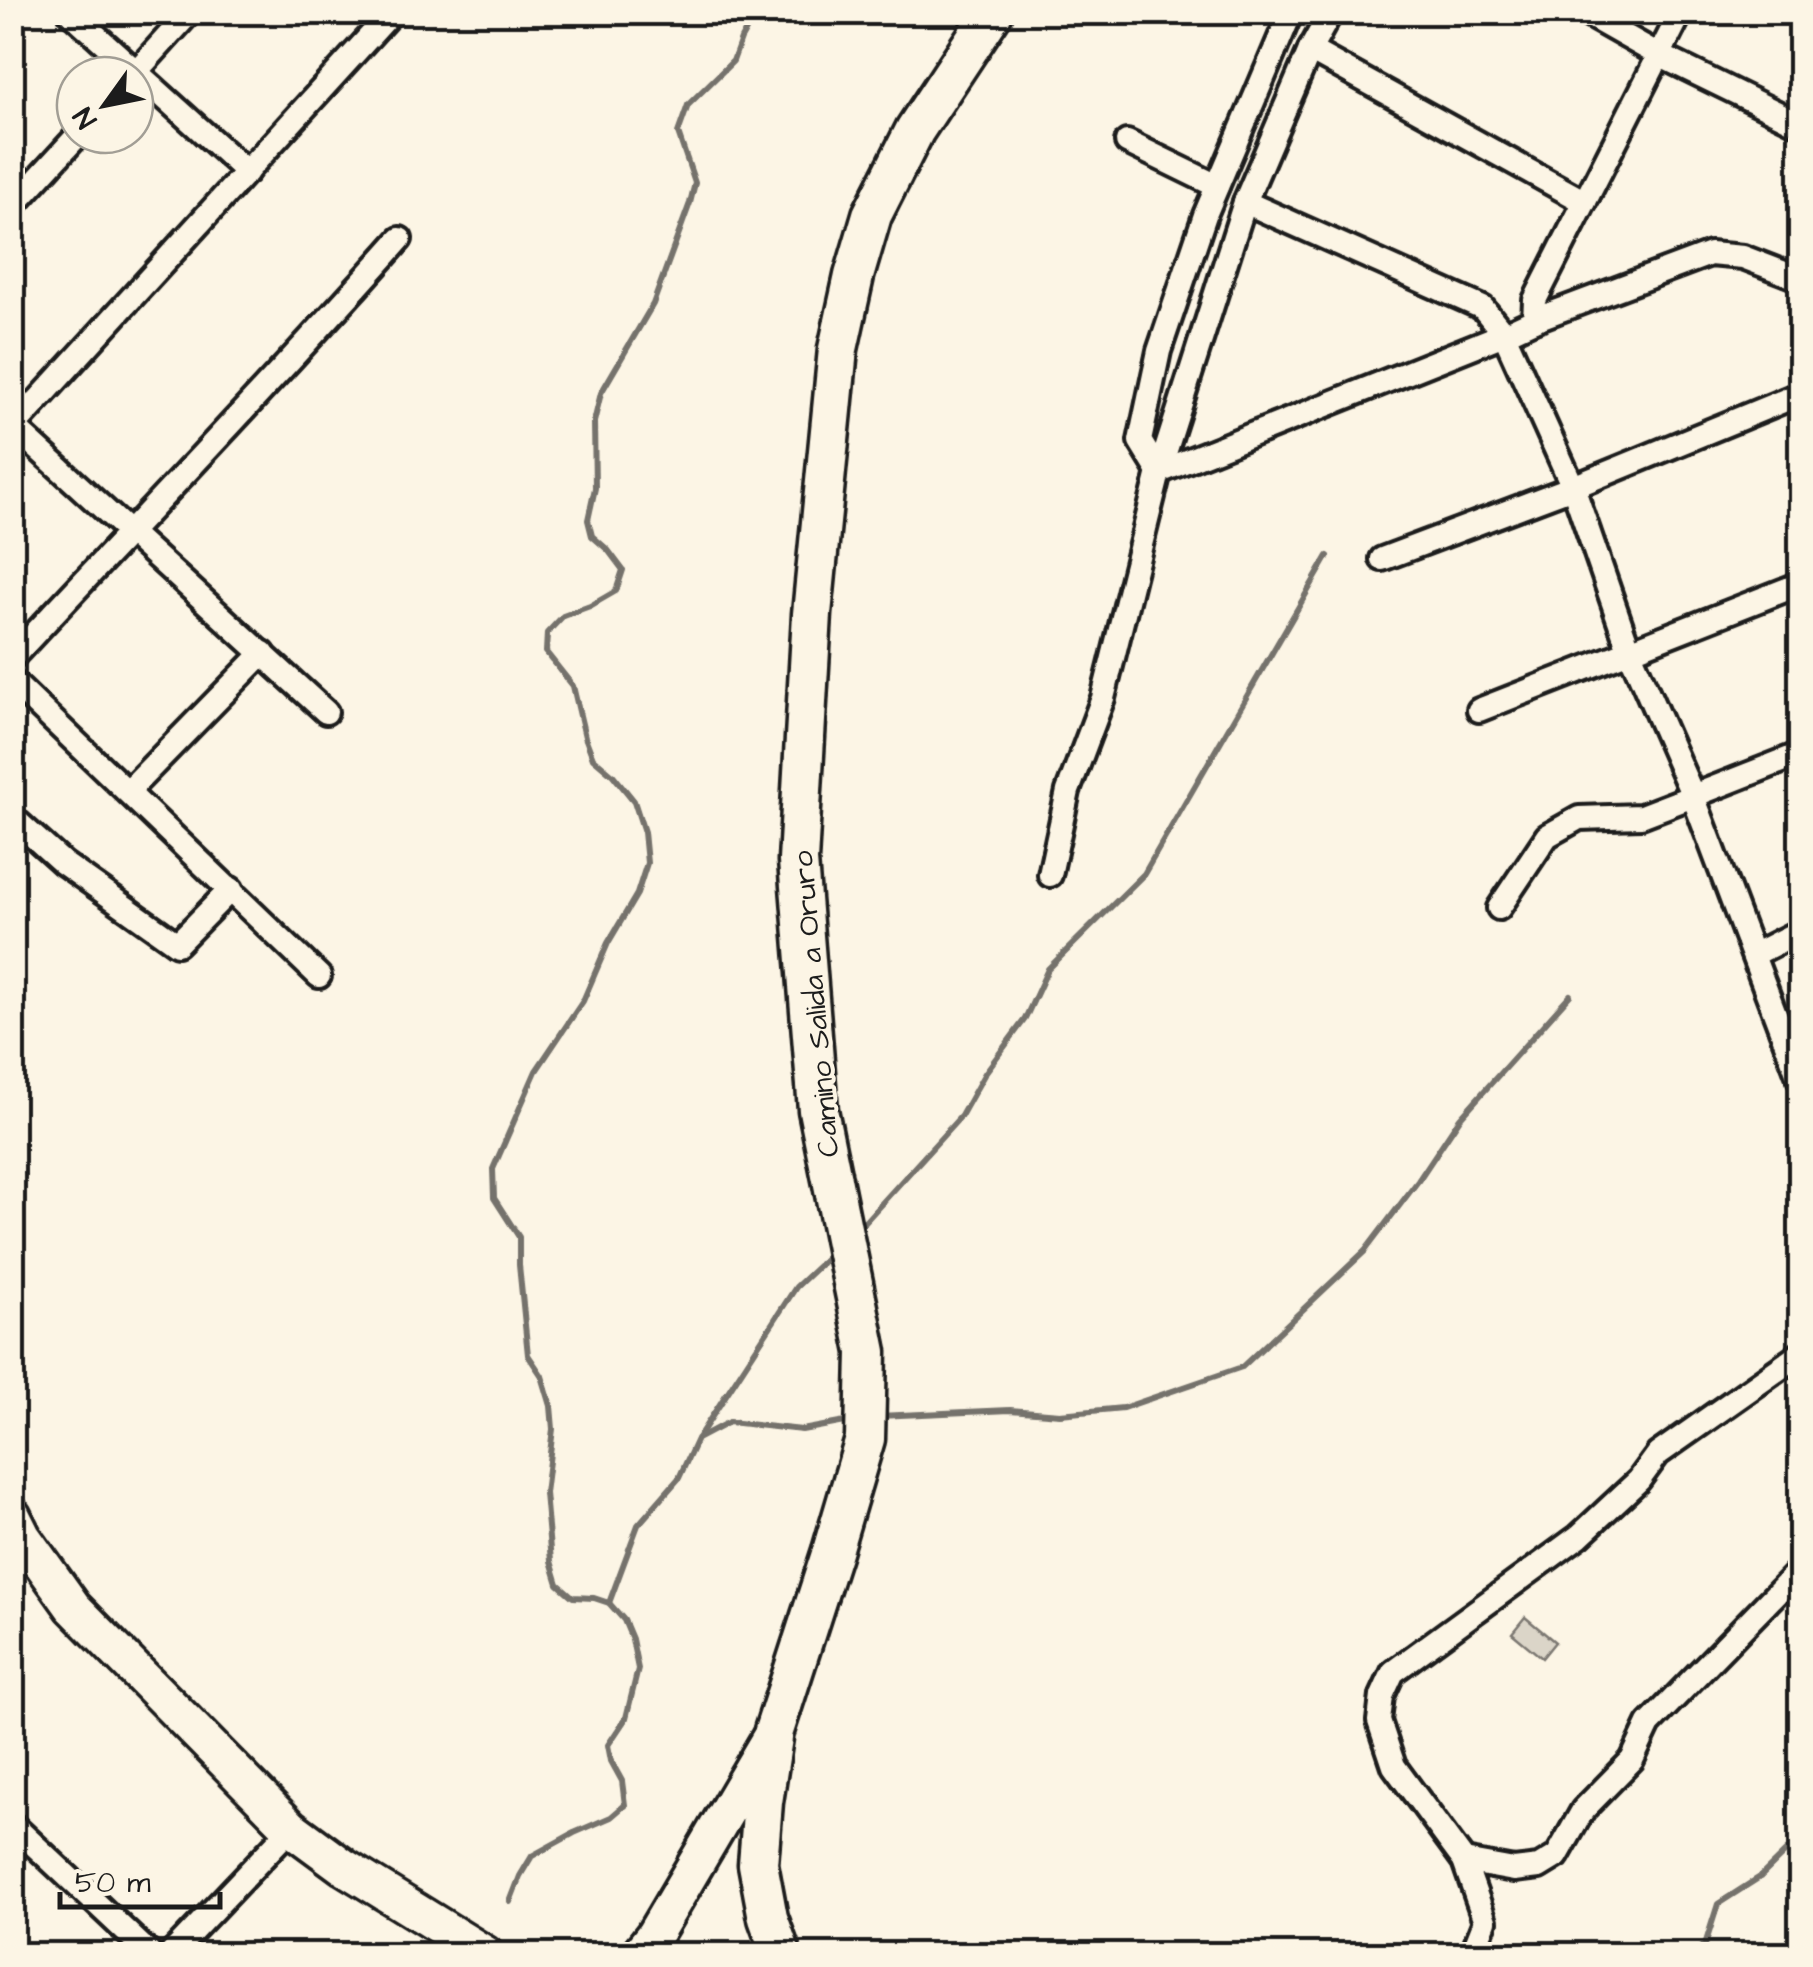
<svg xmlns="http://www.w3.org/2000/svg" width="1813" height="1967" font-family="'Architects Daughter',sans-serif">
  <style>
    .green { fill: #dbd5c8; stroke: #7c7872; stroke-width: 2.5 }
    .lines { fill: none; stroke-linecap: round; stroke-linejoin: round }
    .stream { stroke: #75726c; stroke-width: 6 }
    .minor-casing { stroke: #1c1c1c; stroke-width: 30 }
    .primary-casing { stroke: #1c1c1c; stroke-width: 42 }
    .trunk-casing { stroke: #1c1c1c; stroke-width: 45 }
    .minor { stroke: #fcf5e5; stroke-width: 22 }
    .primary { stroke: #fcf5e5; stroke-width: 35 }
    .trunk { stroke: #fcf5e5; stroke-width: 38 }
    .labels { text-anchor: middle; stroke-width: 8; stroke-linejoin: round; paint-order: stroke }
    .street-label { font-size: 30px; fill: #1c1c1c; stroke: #fcf5e5 }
  </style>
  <rect width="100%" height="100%" fill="#fcf5e5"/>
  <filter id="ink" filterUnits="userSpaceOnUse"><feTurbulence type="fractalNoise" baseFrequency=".01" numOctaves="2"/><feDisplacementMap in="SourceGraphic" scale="20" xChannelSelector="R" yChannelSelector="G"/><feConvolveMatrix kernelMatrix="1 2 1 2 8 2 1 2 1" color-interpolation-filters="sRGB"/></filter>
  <g filter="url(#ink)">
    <path class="green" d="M1525,1617L1555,1642L1542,1658L1512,1633Z"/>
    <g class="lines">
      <g class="stream">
        <path d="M862,1225L961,1116L985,1073L1025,1019L1048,969L1144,874L1328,556"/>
        <path d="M878,1416L1010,1410L1060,1414L1123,1408L1242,1367L1365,1251L1418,1181L1460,1118L1570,995"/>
        <path d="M698,1438L796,1287L828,1257"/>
        <path d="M609,1603L638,1525L679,1478L697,1439L729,1422L802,1430L845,1422"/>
        <path d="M510,1902L520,1876L532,1856L574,1833L611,1817L625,1805L622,1781L611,1761L608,1745L626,1718L638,1669L632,1639L624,1620L609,1603L594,1598L573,1597L558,1584L551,1561L545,1493L553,1429L551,1406L542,1376L528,1355L519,1265V1237L494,1198L493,1169L536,1071L583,1001L608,943L637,894L647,863L644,832L634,801L613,775L593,758L585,737L573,686L546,652L547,633L563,616L590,606L616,591L623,570L608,550L592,536L588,520L595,488L594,422L601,393L653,304L690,203L695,183L678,133L688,105L733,61L741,39L756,12"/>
        <path d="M1693,1954L1705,1945L1718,1904L1760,1877L1800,1838"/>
      </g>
      <g class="minor-casing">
        <g id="minor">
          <path d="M70,12L247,172"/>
          <path d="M1583,12L1659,55L1800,124"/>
          <path d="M1681,12L1535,300L1534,320L1504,334L1573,487L1630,652L1693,796L1800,754"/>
          <path d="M1310,50L1585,202"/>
          <path d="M133,75L190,12"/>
          <path d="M1127,142L1217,186"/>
          <path d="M1245,202L1483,308L1504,334L1159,472L1140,441L1159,351L1205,215L1291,12"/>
          <path d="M12,207L78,135"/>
          <path d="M1534,320L1710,254L1743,257L1800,279"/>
          <path d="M12,425L326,712"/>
          <path d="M12,429L392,12"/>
          <path d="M1382,559L1573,487L1800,394"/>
          <path d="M12,658C142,518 274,381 400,239"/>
          <path d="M12,681L319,976"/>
          <path d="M1479,710L1800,584"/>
          <path d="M128,791L263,653"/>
          <path d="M12,817L63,863L177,944L231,889"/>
          <path d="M1050,875L1068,791L1103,698L1159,472L1245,202L1310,50L1331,12"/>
          <path d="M1499,908L1547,836L1579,818L1641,816L1693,796L1800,1080"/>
          <path d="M1755,954L1800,931"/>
          <path d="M12,1824L150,1954"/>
          <path d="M1464,1861L1514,1870L1539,1867L1557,1856L1583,1810L1632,1760L1649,1724L1800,1569"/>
          <path d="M171,1954L291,1828"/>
          <path d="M1472,1954L1485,1921L1464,1861L1394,1766L1379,1721L1382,1696L1393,1672L1579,1536L1639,1480L1658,1454L1800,1354"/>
        </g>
      </g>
      <g class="primary-casing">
        <g id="primary">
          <path d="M12,1515L23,1537L73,1607L291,1828L344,1867L485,1954"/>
          <path d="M639,1954L654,1935L771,1736"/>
        </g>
      </g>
      <g class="trunk-casing">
        <path id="trunk" d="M781,1954L768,1918L758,1864L763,1802L774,1731L832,1551L865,1439L867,1352L818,1110L798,861L812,614L838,349L854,276L872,215L915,130L993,12"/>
      </g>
      <use href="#minor" class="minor"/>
      <use href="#primary" class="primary"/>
      <use href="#trunk" class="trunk"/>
    </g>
  </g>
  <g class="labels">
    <g class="street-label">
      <text transform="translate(815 1004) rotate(-95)" y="10">Camino Salida a Oruro</text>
    </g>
  </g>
  <rect width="1813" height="1967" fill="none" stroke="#fcf5e5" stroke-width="50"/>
  <rect x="25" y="25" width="1763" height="1917" fill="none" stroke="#1c1c1c" stroke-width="4" filter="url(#ink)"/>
  <g transform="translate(105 105) rotate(237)"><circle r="48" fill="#fcf5e5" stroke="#a29e95" stroke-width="2.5"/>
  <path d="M0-8L18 38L0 25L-18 38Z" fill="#1c1c1c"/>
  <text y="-15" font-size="28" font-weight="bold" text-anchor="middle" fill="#1c1c1c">N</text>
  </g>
  <path d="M60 1892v15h160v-15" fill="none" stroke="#1c1c1c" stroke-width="5"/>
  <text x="75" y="1892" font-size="30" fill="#1c1c1c" stroke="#fcf5e5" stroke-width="8" paint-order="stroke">50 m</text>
</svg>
